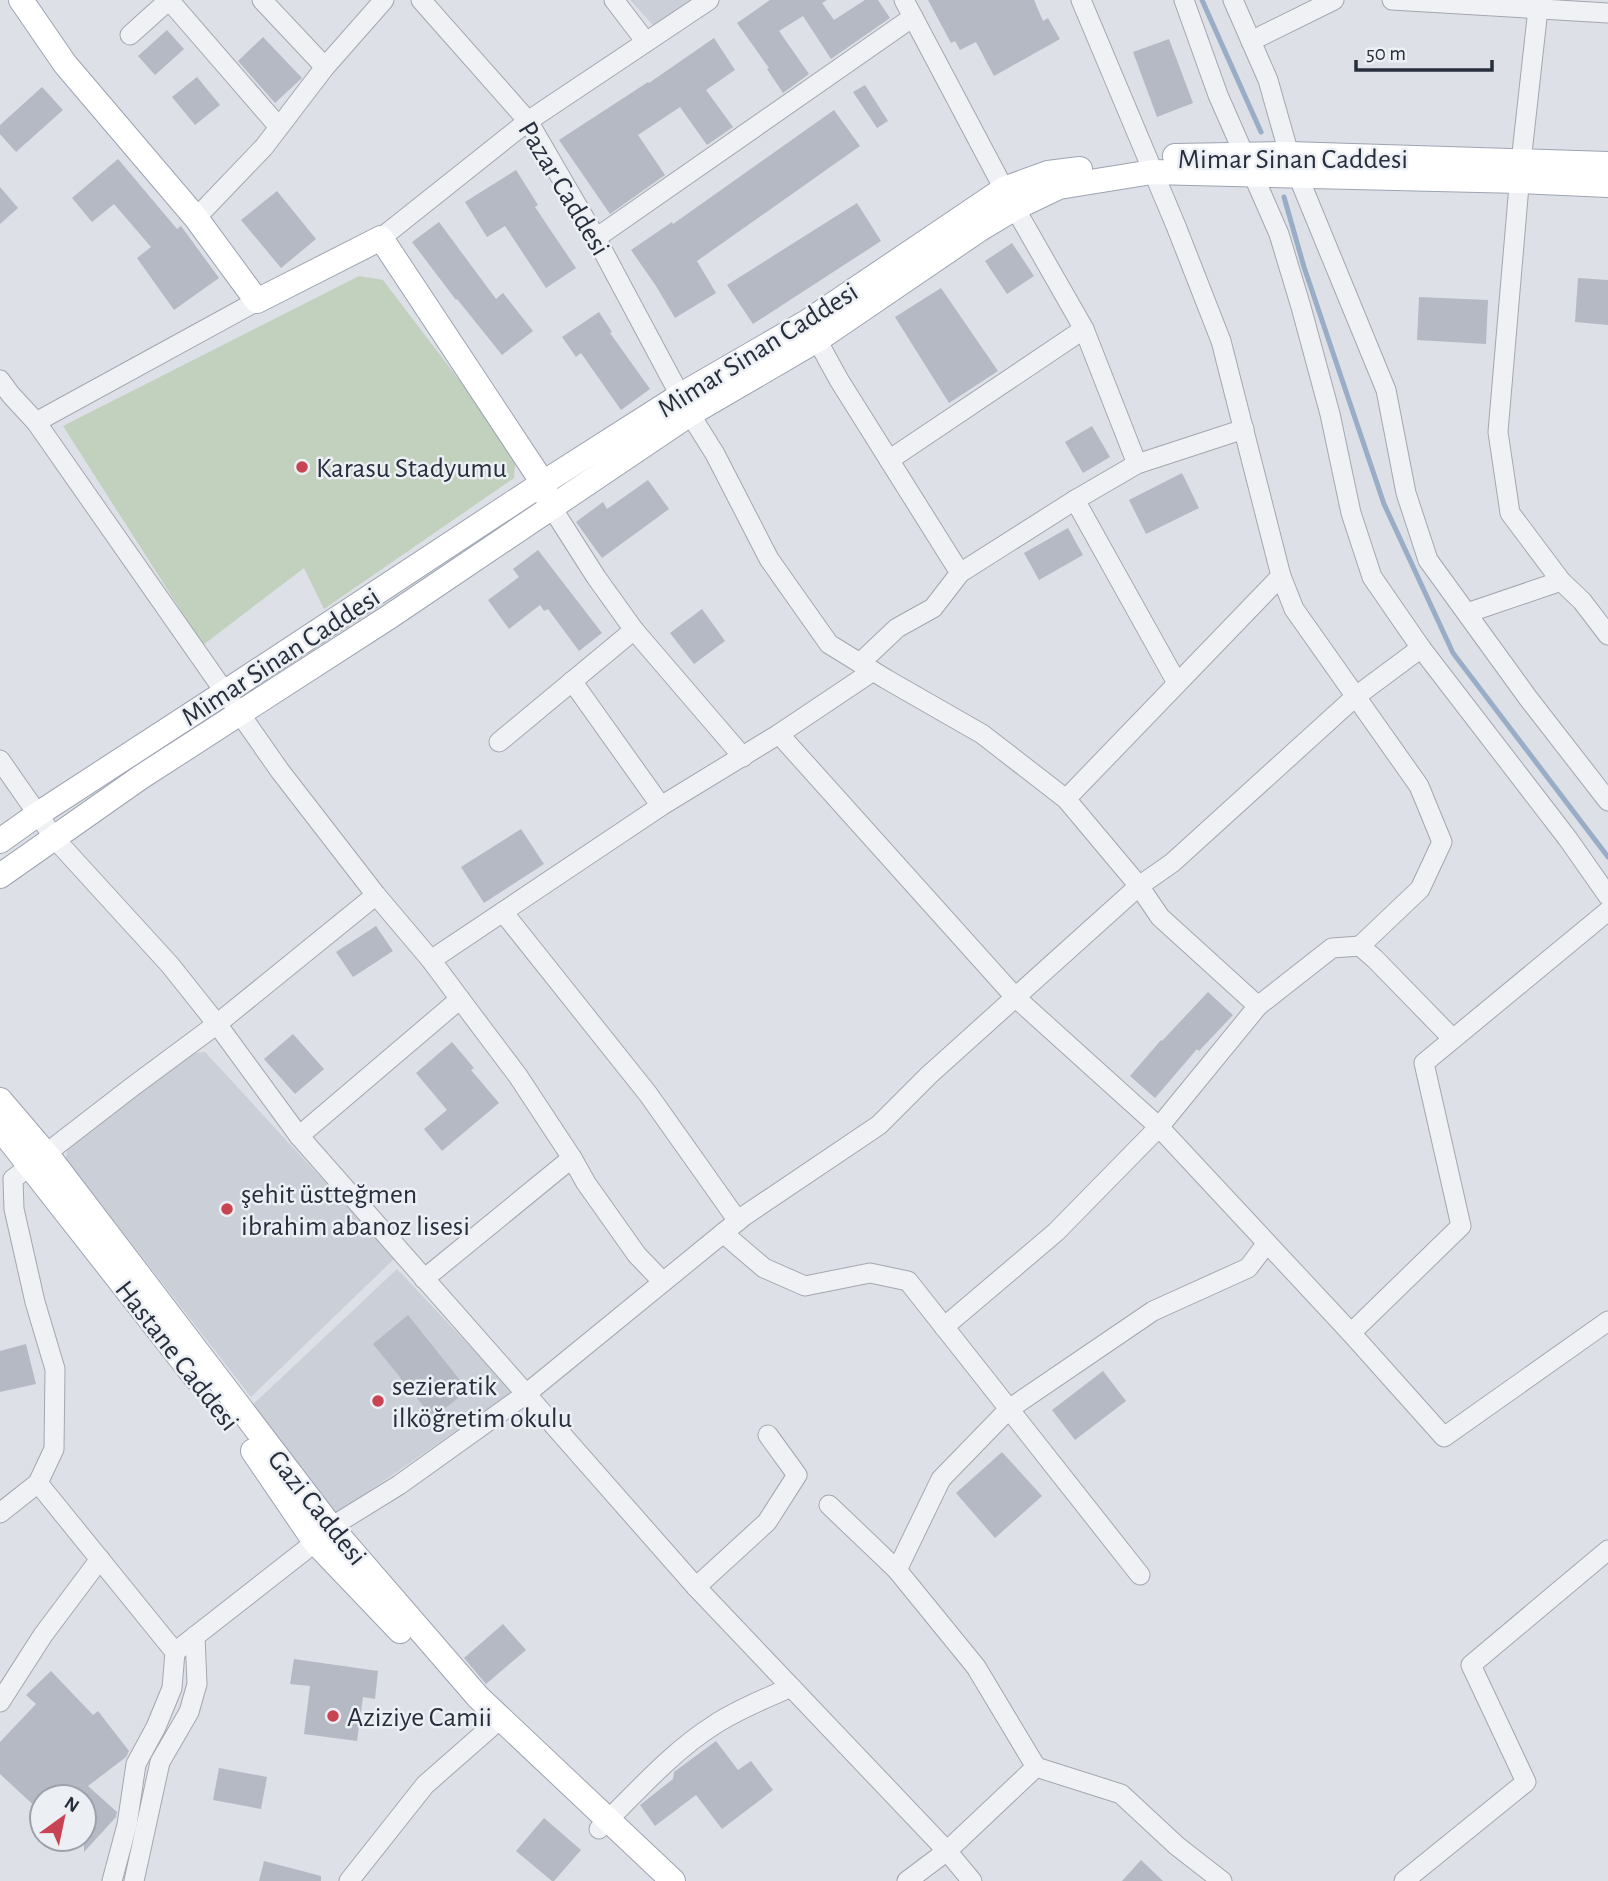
<svg xmlns="http://www.w3.org/2000/svg" width="1608" height="1881" font-family="'Alegreya Sans',sans-serif">
  <style>
    .built { fill: #cbcfd8 }
    .green { fill: #c2d0be }
    .lines { fill: none; stroke-linecap: round; stroke-linejoin: round }
    .stream { stroke: #99adc6; stroke-width: 5 }
    .building { fill: #b4b9c3 }
    .minor-casing { stroke: #a3a7b0; stroke-width: 21 }
    .major-casing { stroke: #9da4b2; stroke-width: 26 }
    .minor { stroke: #eff1f5; stroke-width: 19 }
    .major { stroke: #fff; stroke-width: 24 }
    .poi-dot { fill: #c94452; stroke: #eceff4; stroke-width: 2.5 }
    .labels { text-anchor: middle; stroke-width: 5; stroke-linejoin: round; paint-order: stroke }
    .street-label { font-size: 28px; fill: #272e3c; stroke: #eceff4 }
    .poi-label { font-size: 28px; fill: #272e3c; stroke: #eceff4; text-anchor: start }
  </style>
  <rect width="100%" height="100%" fill="#dde0e6"/>
  <g class="built">
    <path d="M630,0H693L654,26Z"/>
    <path d="M205,1052L395,1258L251,1397L66,1159L68,1146L187,1054Z"/>
    <path d="M397,1269L513,1392L330,1518L247,1410Z"/>
  </g>
  <path class="green" d="M359,276L383,280L516,455L514,478L324,609L304,568L203,645L63,426Z"/>
  <g class="lines">
    <g class="stream">
      <path d="M1202,0L1261,132"/>
      <path d="M1284,197L1304,267L1384,504L1453,653L1608,857"/>
    </g>
  </g>
  <g class="building">
    <path d="M770,0H827L822,3L834,20L865,0H878L890,18L831,59L803,16L779,31L809,74L783,93L767,69L769,68L737,23Z"/>
    <path d="M928,0H1034L1043,21L1048,18L1060,39L994,76L976,42L960,50L955,41L951,43Z"/>
    <path d="M167,30L184,49L155,75L138,56Z"/>
    <path d="M263,37L302,78L275,103L238,61Z"/>
    <path d="M714,38L735,70L706,90L733,127L707,145L680,107L638,135L665,175L610,214L559,140L648,82L649,83Z"/>
    <path d="M1169,39L1193,103L1157,117L1133,52Z"/>
    <path d="M197,77L220,105L195,125L172,97Z"/>
    <path d="M865,85L888,121L877,128L853,92Z"/>
    <path d="M42,87L63,110L16,152L0,134V125Z"/>
    <path d="M834,110L860,146L697,261L716,293L675,318L656,286L631,250L672,222L673,224Z"/>
    <path d="M118,159L177,229L181,226L219,278L174,310L137,258L151,247L114,204L92,222L72,198Z"/>
    <path d="M516,170L538,205L535,207L576,268L546,288L505,226L487,237L465,202Z"/>
    <path d="M0,187L18,208L0,224Z"/>
    <path d="M277,191L316,239L281,268L241,220Z"/>
    <path d="M857,203L881,241L753,324L727,285Z"/>
    <path d="M439,222L496,299L503,293L533,331L502,355L457,299L456,300L412,242Z"/>
    <path d="M1012,243L1034,276L1007,294L985,261Z"/>
    <path d="M1578,278L1608,280V325L1575,322Z"/>
    <path d="M941,288L998,371L949,403L895,317Z"/>
    <path d="M1419,297L1488,300L1486,344L1417,340Z"/>
    <path d="M599,312L612,332L610,333L650,389L621,410L581,353L576,357L562,337Z"/>
    <path d="M1092,426L1110,457L1083,473L1065,442Z"/>
    <path d="M1182,473L1199,508L1146,534L1129,500Z"/>
    <path d="M648,480L669,509L602,558L576,522L603,502L607,509Z"/>
    <path d="M1068,528L1083,555L1039,580L1024,553Z"/>
    <path d="M538,550L602,633L579,651L548,609L544,611L540,605L509,629L488,600L519,577L513,569Z"/>
    <path d="M702,609L725,641L694,664L670,633Z"/>
    <path d="M521,829L544,864L484,903L461,867Z"/>
    <path d="M376,926L393,951L353,977L336,952Z"/>
    <path d="M1208,992L1233,1015L1199,1051L1197,1049L1155,1098L1130,1076L1161,1040L1162,1041Z"/>
    <path d="M293,1034L324,1069L295,1094L264,1059Z"/>
    <path d="M452,1042L474,1068L471,1070L499,1103L442,1151L424,1129L447,1110L416,1073Z"/>
    <path d="M408,1315L468,1390L433,1418L373,1344Z"/>
    <path d="M26,1344L36,1384L0,1392V1351Z"/>
    <path d="M1103,1371L1126,1401L1075,1440L1052,1410Z"/>
    <path d="M1002,1452L1042,1496L995,1538L956,1493Z"/>
    <path d="M503,1624L526,1650L486,1684L464,1658Z"/>
    <path d="M294,1659L378,1671L375,1699L363,1697L357,1741L304,1734L310,1686L290,1684Z"/>
    <path d="M51,1671L93,1715L98,1711L129,1751L126,1757L88,1786L117,1812L116,1817L84,1852V1797H42V1813L0,1774V1742L36,1704L26,1695Z"/>
    <path d="M716,1741L738,1770L751,1761L773,1790L722,1829L696,1795L655,1826L640,1805L673,1779L674,1772Z"/>
    <path d="M219,1768L267,1777L261,1809L213,1800Z"/>
    <path d="M544,1818L581,1850L554,1881H552L516,1851Z"/>
    <path d="M1141,1860L1163,1881H1122Z"/>
    <path d="M264,1861L321,1876V1881H259Z"/>
  </g>
  <g class="lines">
    <g class="minor-casing">
      <g id="minor">
        <path d="M262,0L325,67"/>
        <path d="M614,0L646,42"/>
        <path d="M904,0L1004,189L1084,329L1137,464"/>
        <path d="M1081,0L1176,226L1221,341L1281,576L1294,609L1419,786L1442,842L1420,889L1360,946"/>
        <path d="M1184,0L1218,95L1279,234L1301,307L1330,414L1351,513L1372,577L1421,648L1568,839L1608,896"/>
        <path d="M1233,0L1268,80L1289,154L1386,390L1406,493L1428,560L1528,698L1608,801"/>
        <path d="M1392,0L1608,13"/>
        <path d="M1539,0L1521,162L1498,432L1510,513L1561,581L1582,601L1608,635"/>
        <path d="M130,35L169,0L279,127"/>
        <path d="M1251,41L1334,0"/>
        <path d="M196,218L264,147L325,67L384,0"/>
        <path d="M381,238L528,121L709,0"/>
        <path d="M596,238L913,17"/>
        <path d="M811,329L839,380L960,573L933,608L897,628L860,663"/>
        <path d="M0,380L11,395L36,422L280,771L376,895L431,960L460,999L518,1076L572,1158L586,1183L637,1255L663,1282"/>
        <path d="M36,422L257,301"/>
        <path d="M889,460L1084,329"/>
        <path d="M1075,500L1177,683"/>
        <path d="M552,508L596,577L634,630L743,757"/>
        <path d="M960,573L1075,500L1137,464L1244,429"/>
        <path d="M1467,613L1561,581"/>
        <path d="M1421,648L1355,697L1172,863L1139,886L1160,917L1258,1006L1332,948L1360,946L1375,959L1452,1038"/>
        <path d="M572,681L661,806"/>
        <path d="M779,734L1015,997L1159,1127L1351,1333L1444,1437L1608,1321"/>
        <path d="M499,742L634,630"/>
        <path d="M0,760L55,839L170,965L217,1024L299,1136L696,1587L947,1851L972,1881"/>
        <path d="M1066,799L1281,576"/>
        <path d="M503,912L648,1094L738,1221"/>
        <path d="M431,960L661,806L779,734L873,671"/>
        <path d="M299,1136L460,999"/>
        <path d="M723,1233L764,1268L805,1286L870,1273L908,1281L1140,1575"/>
        <path d="M424,1279L572,1158"/>
        <path d="M944,1327L1056,1232L1159,1127L1258,1006"/>
        <path d="M1351,1333L1461,1226L1424,1063L1608,911"/>
        <path d="M38,1483L175,1652L304,1551L331,1527L399,1485L526,1394L744,1216L879,1125L929,1075L1139,886L1066,799L982,734L886,679L829,644L769,559L715,454L690,414L596,238L528,121L421,0"/>
        <path d="M829,1505L897,1570L976,1667L1036,1767"/>
        <path d="M0,1513L38,1483L54,1449L55,1369L35,1302L14,1209L13,1179L132,1087L217,1024L376,895"/>
        <path d="M897,1570L941,1479L1009,1409L1153,1311L1248,1268L1267,1243"/>
        <path d="M696,1587L767,1522L797,1475L768,1435"/>
        <path d="M0,1702L43,1635L100,1559"/>
        <path d="M599,1829C636,1793 670,1753 714,1725C738,1709 765,1699 791,1687"/>
        <path d="M112,1881L127,1825L136,1764L156,1727L172,1688L175,1652"/>
        <path d="M134,1881L160,1762L189,1712L197,1684L195,1636"/>
        <path d="M349,1881L425,1785L491,1727"/>
        <path d="M907,1881L947,1851L1036,1767L1121,1794L1177,1846L1222,1881"/>
        <path d="M1404,1881L1526,1782L1471,1665L1608,1550"/>
      </g>
    </g>
    <g class="major-casing">
      <g id="major">
        <path d="M21,0L65,64L196,218L257,301L381,238L543,483L548,499"/>
        <path d="M1175,156L1289,154L1608,164"/>
        <path d="M0,841L38,814L224,693L543,483L681,395L807,322L1004,189L1048,173L1080,169"/>
        <path d="M0,876L141,777L389,617L690,414L817,340L980,229L1015,208L1059,187L1152,172L1520,181L1608,185"/>
        <path d="M0,1100L52,1161L331,1527L478,1697L673,1881"/>
        <path d="M0,1128L196,1378"/>
        <path d="M253,1451L315,1542L400,1631"/>
      </g>
    </g>
    <use href="#minor" class="minor"/>
    <use href="#major" class="major"/>
  </g>
  <g class="poi-dot">
    <circle cx="302" cy="467" r="7"/>
    <circle cx="227" cy="1209" r="7"/>
    <circle cx="378" cy="1401" r="7"/>
    <circle cx="333" cy="1716" r="7"/>
  </g>
  <g class="labels">
    <g class="street-label">
      <text x="1293" y="168">Mimar Sinan Caddesi</text>
      <text transform="translate(565 188) rotate(59)" y="10">Pazar Caddesi</text>
      <text transform="translate(757 349) rotate(-32)" y="10">Mimar Sinan Caddesi</text>
      <text transform="translate(280 656) rotate(-33)" y="10">Mimar Sinan Caddesi</text>
      <text transform="translate(178 1355) rotate(52)" y="10">Hastane Caddesi</text>
      <text transform="translate(318 1507) rotate(51)" y="10">Gazi Caddesi</text>
    </g>
    <g class="poi-label">
      <text x="316" y="477">Karasu Stadyumu</text>
      <text x="241" y="1203">şehit üstteğmen<tspan x="241" dy="32">ibrahim abanoz lisesi</tspan></text>
      <text x="392" y="1395">sezieratik<tspan x="392" dy="32">ilköğretim okulu</tspan></text>
      <text x="347" y="1726">Aziziye Camii</text>
    </g>
  </g>
  <g transform="translate(63 1818) rotate(33)"><circle r="33" fill="#eceff4" stroke="#9da2aa" stroke-width="2"/>
  <path d="M0-5L12 26L0 18L-12 26Z" fill="#c94452"/>
  <text y="-10" font-size="19" font-weight="bold" text-anchor="middle" fill="#272e3c">N</text>
  </g>
  <path d="M1356 60v10h136v-10" fill="none" stroke="#272e3c" stroke-width="3.5"/>
  <text x="1366" y="60" font-size="21" fill="#272e3c" stroke="#eceff4" stroke-width="5" paint-order="stroke">50 m</text>
</svg>
